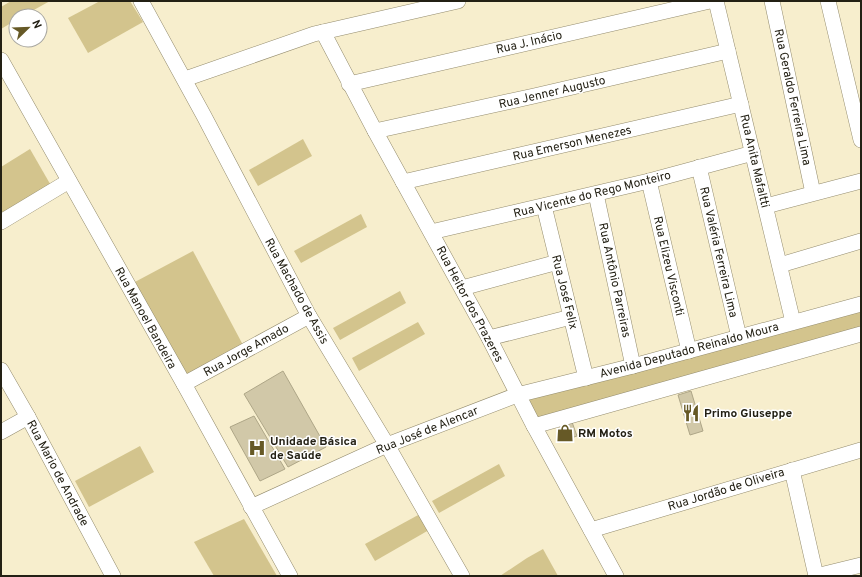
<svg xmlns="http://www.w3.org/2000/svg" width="862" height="577" font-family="Overpass,sans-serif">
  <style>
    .green { fill: #d3c48d }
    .building { fill: #d1c8a8; stroke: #aea687 }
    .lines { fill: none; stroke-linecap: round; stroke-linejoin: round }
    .minor-casing { stroke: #948c6e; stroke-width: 16 }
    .minor { stroke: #fff; stroke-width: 15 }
    .labels { text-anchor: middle; stroke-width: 3; stroke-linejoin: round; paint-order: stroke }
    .street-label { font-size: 12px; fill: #232014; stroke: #fff }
    .poi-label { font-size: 12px; font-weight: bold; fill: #232014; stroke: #fff; text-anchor: start }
  </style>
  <rect width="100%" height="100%" fill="#f7eecd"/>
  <g class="green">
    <path d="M11,1H50L23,16H16V20L1,29V7Z"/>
    <path d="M100,1H130L143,22L88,53L68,18Z"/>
    <path d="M303,139L312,156L258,186L249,170Z"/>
    <path d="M30,149L53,189L1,223V167Z"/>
    <path d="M361,214L367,227L301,263L294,251Z"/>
    <path d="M193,251L243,345L183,376L133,283Z"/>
    <path d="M400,291L406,303L340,340L333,328Z"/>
    <path d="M861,304V334L534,426L517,395Z"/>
    <path d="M418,322L425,334L359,371L352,358Z"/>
    <path d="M140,446L154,472L89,507L75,481Z"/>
    <path d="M499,464L505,476L439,513L432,501Z"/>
    <path d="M420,514L429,530L375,561L365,544Z"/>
    <path d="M244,519L277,576H214L194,542Z"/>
    <path d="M543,549L558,576H500L527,558Z"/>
  </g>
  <g class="building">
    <path d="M283,371L326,447L288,467L244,394Z"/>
    <path d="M691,391L703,431L690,435L678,395Z"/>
    <path d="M254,416L285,469L260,481L230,427Z"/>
    <path d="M572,422L577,436L571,438L566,424Z"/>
    <path d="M566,424L571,438L564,441L557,427Z"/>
  </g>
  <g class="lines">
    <g class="minor-casing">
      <g id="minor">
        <path d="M141,1L204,116L309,316L387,445L462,576"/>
        <path d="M716,1L793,322"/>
        <path d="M772,1L813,193"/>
        <path d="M828,1L861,140"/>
        <path d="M323,32L375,131L489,338L534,426L616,576"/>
        <path d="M1,60L184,384L290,576"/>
        <path d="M185,79L314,34L458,1"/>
        <path d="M349,84L710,1"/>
        <path d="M375,131L534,96L728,51"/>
        <path d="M699,167L739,337"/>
        <path d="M649,181L689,351"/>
        <path d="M403,182L741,104"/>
        <path d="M596,194L633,366"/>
        <path d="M544,206L586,378"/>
        <path d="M766,206L861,181"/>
        <path d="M1,222L69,181"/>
        <path d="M431,232L649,181L753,153"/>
        <path d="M780,265L861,241"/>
        <path d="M462,288L558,262"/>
        <path d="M489,338L571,317"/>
        <path d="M1,370L28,417L113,576"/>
        <path d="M184,384L309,316"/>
        <path d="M534,426L861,334"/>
        <path d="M1,432L28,417"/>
        <path d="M792,470L816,576"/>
        <path d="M251,507L387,445L517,395L633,366L861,304"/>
        <path d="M591,530L861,450"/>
        <path d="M816,576L861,565"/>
      </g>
    </g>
    <use href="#minor" class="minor"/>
  </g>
  <defs>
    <g id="restaurant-bare" transform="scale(1.38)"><path d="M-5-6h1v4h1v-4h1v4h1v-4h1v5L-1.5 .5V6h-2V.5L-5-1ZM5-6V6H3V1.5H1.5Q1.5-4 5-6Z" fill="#665926" stroke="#fff" stroke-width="2.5" paint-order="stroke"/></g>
    <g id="shop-bare" transform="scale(1.38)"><path d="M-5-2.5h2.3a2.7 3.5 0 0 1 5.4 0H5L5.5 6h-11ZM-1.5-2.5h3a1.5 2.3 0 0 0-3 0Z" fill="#665926" stroke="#fff" stroke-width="2.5" paint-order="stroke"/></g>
    <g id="hospital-bare" transform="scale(1.38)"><path d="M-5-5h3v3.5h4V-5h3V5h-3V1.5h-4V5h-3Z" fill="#665926" stroke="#fff" stroke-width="2.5" paint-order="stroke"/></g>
  </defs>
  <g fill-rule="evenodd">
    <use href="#restaurant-bare" x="691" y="413"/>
    <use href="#shop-bare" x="565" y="433"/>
    <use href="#hospital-bare" x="257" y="448"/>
  </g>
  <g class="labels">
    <g class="street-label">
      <text transform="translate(529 42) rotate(-13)" y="4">Rua J. Inácio</text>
      <text transform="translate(552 92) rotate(-13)" y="4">Rua Jenner Augusto</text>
      <text transform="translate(793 97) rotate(78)" y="4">Rua Geraldo Ferreira Lima</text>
      <text transform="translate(572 143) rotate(-13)" y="4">Rua Emerson Menezes</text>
      <text transform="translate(755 161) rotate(77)" y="4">Rua Anita Mafaltti</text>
      <text transform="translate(592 194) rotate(-14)" y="4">Rua Vicente do Rego Monteiro</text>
      <text transform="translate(719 252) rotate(77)" y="4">Rua Valéria Ferreira Lima</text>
      <text transform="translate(669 266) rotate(77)" y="4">Rua Elizeu Visconti</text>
      <text transform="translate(615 280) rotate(78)" y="4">Rua Antônio Parreiras</text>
      <text transform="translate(297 291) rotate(61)" y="4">Rua Machado de Assis</text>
      <text transform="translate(565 292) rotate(76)" y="4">Rua José Felix</text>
      <text transform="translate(470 304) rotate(62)" y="4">Rua Heitor dos Prazeres</text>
      <text transform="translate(146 318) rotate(61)" y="4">Rua Manoel Bandeira</text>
      <text transform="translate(246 350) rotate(-29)" y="4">Rua Jorge Amado</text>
      <text transform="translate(689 350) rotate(-15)" y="4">Avenida Deputado Reinaldo Moura</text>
      <text transform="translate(427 430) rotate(-22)" y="4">Rua José de Alencar</text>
      <text transform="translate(58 473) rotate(62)" y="4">Rua Mario de Andrade</text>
      <text transform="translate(726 489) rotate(-17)" y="4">Rua Jordão de Oliveira</text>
    </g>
    <g class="poi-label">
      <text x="704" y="417">Primo Giuseppe</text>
      <text x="578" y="437">RM Motos</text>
      <text x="270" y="445">Unidade Básica<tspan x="270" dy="14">de Saúde</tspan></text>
    </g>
  </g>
  <rect width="862" height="577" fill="none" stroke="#232014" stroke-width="4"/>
  <g transform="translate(28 28) rotate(67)"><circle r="19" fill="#ffffff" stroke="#a7a6a1"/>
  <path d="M0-3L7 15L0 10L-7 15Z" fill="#665926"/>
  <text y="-6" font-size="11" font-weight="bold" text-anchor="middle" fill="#232014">N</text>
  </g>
</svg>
